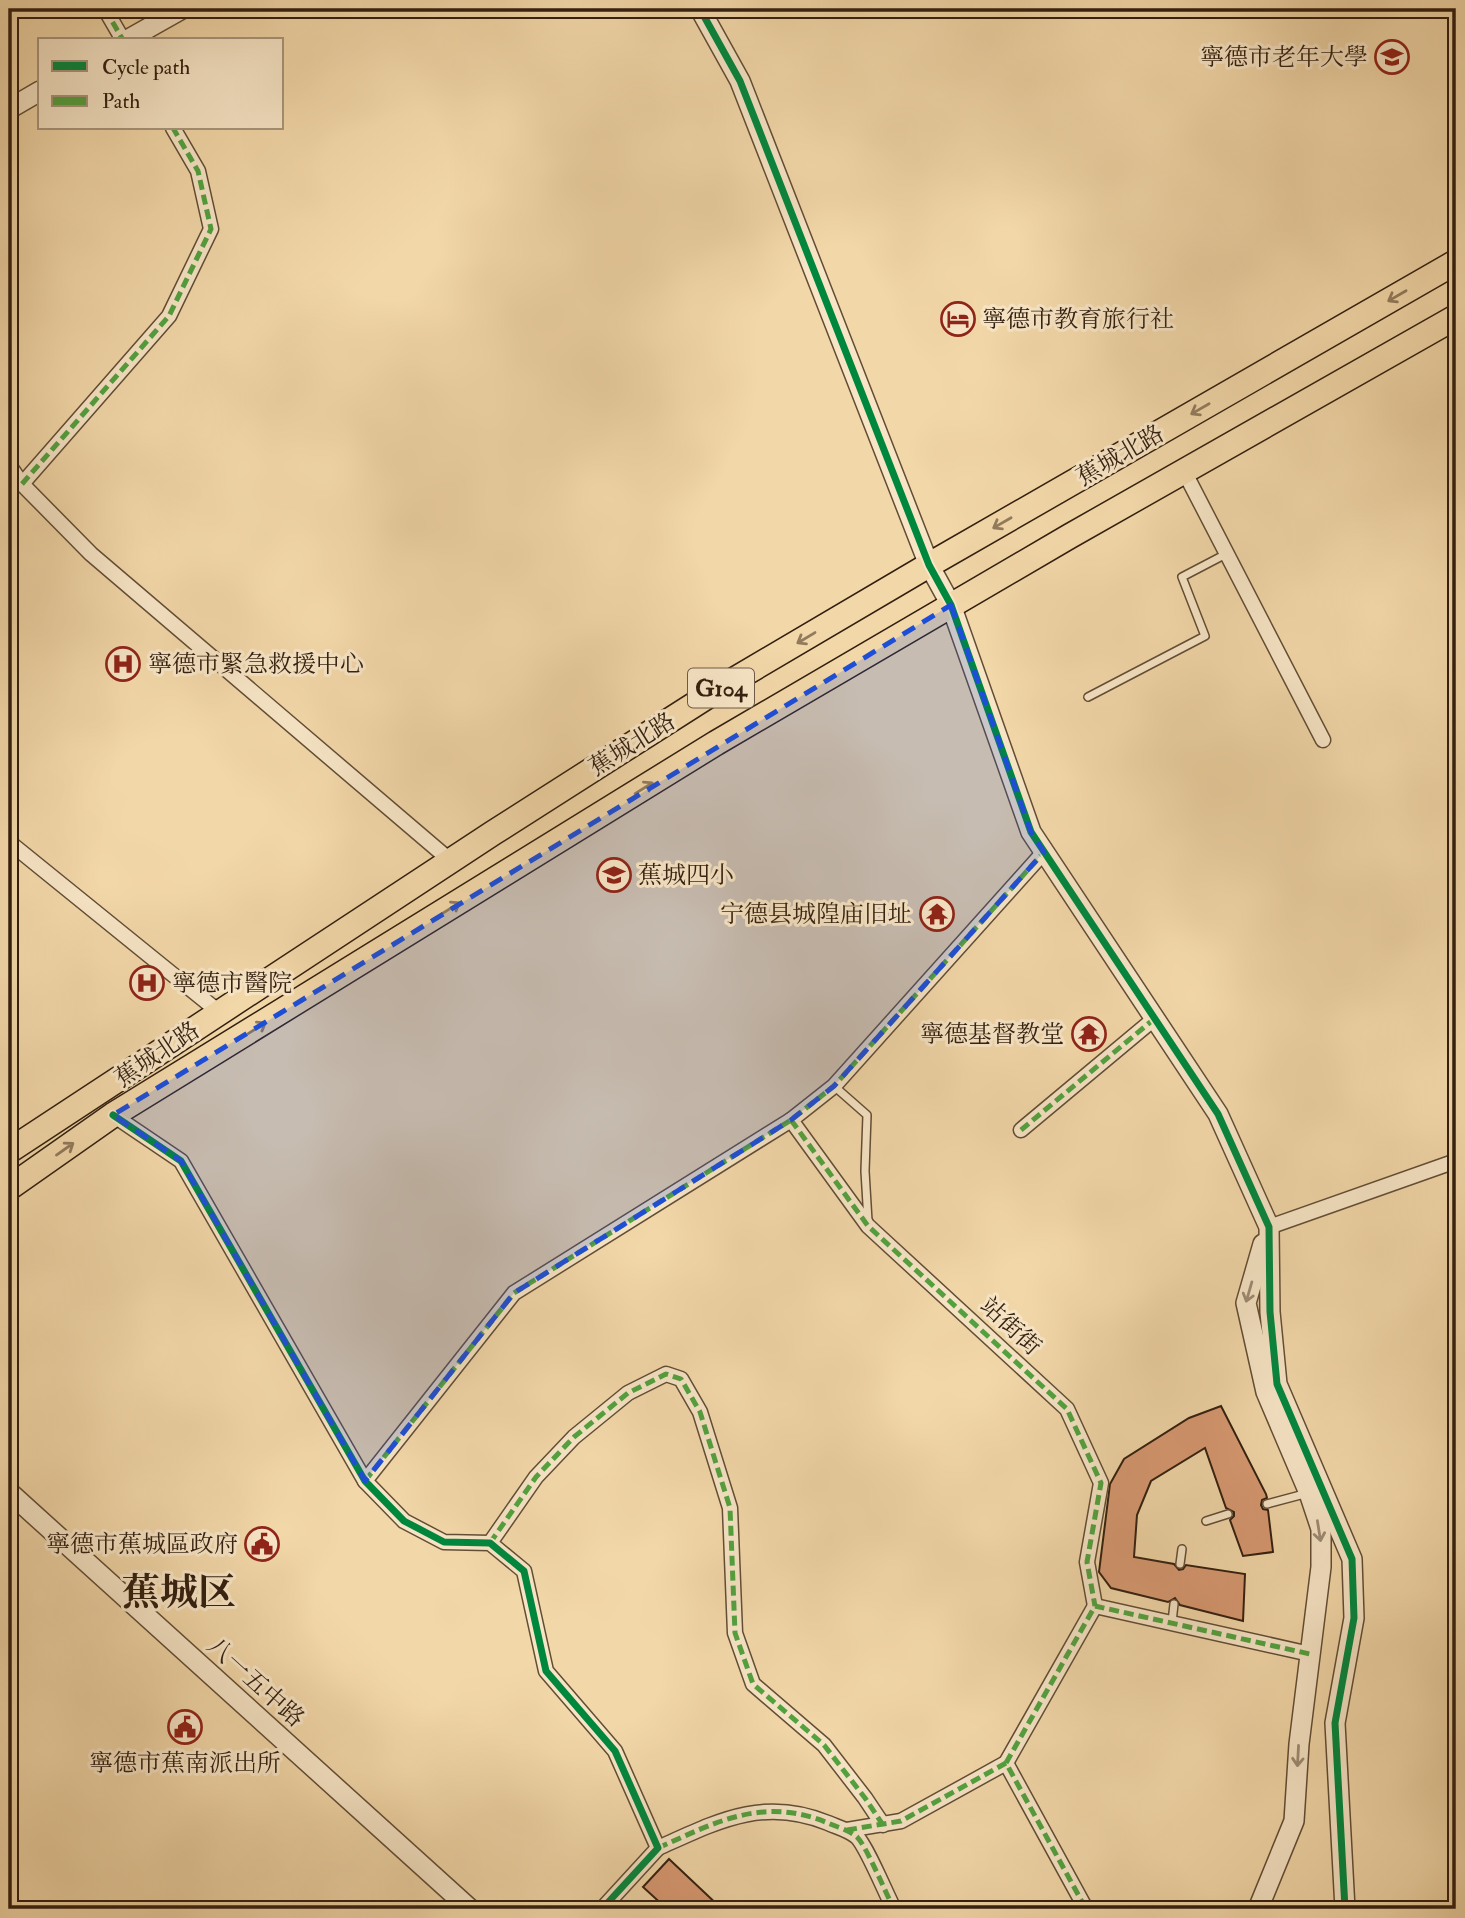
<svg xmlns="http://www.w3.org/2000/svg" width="1465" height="1918" font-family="'IM FELL Double Pica','Noto Serif SC',serif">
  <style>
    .building { fill: #d89972; stroke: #321f0f; stroke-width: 2 }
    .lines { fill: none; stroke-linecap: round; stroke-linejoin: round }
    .service-casing { stroke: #624d35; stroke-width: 10 }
    .minor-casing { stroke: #624d35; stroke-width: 17 }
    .tertiary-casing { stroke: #624d35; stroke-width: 22 }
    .trunk-casing { stroke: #321f0f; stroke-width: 27 }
    .service { stroke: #f7e5c6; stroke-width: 7 }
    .minor { stroke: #f7e5c6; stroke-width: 14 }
    .tertiary { stroke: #f7e5c6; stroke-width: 19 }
    .trunk { stroke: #f2d7a8; stroke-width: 24 }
    .quiet { stroke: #52a23f; stroke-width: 5; stroke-dasharray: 10 5; stroke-linecap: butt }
    .cycleway-casing { stroke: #f7e5c6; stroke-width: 11 }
    .cycleway { stroke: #00873e; stroke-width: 7 }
    .oneway { stroke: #927b5c }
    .oneway2 { stroke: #9e8c74 }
    .marked { fill: #1d4ed8; fill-opacity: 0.2; stroke: #1d4ed8; stroke-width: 5; stroke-dasharray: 14 9; stroke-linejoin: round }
    .labels { text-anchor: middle; stroke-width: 6; stroke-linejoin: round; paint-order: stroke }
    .shield { fill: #f7e5c6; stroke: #6d5a46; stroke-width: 2 }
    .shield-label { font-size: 23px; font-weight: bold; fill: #321f0f }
    .poi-label { font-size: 24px; fill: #321f0f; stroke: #f7e5c6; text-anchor: end }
    .street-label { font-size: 24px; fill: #321f0f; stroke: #f7e5c6 }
    .town-label { font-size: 38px; font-weight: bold; fill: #321f0f; stroke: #f7e5c6 }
  </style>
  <rect width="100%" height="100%" fill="#f2d7a8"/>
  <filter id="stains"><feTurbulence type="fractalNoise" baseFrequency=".00286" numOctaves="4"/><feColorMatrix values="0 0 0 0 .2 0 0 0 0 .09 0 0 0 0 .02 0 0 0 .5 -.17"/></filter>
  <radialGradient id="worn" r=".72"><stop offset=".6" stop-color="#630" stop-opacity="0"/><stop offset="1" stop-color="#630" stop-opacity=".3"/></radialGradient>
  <g class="building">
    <path d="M1221,1406L1266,1494L1267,1498L1262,1500L1261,1505L1263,1509L1268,1510L1273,1552L1243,1556L1230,1520L1234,1516V1512L1226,1508L1205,1448L1151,1481L1137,1515L1134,1557L1174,1564L1179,1570L1183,1569L1186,1565L1245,1574L1243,1621L1180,1605L1175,1598L1168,1602L1111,1588L1099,1572L1110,1484L1124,1459L1189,1418Z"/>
    <path d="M669,1859L722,1909H667L643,1887Z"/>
  </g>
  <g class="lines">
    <g class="service-casing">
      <g id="service">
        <path d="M1088,697L1205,636L1182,577L1226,554"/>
        <path d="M834,1086L867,1115L865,1171L868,1221"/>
        <path d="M1267,1504L1308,1493"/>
        <path d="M1206,1521L1228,1514"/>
        <path d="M1180,1564L1182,1549"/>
        <path d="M1172,1622L1174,1604"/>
      </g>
    </g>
    <g class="minor-casing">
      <g id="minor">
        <path d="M105,9L123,40"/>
        <path d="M9,465L22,484L91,554L452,862"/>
        <path d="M1184,471L1323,740"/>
        <path d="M22,484L169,316L211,229L198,171L173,128"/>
        <path d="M9,842L219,1012"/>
        <path d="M113,1115L181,1161L365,1481L404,1521L444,1542L490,1543L524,1571L546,1671L615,1751L658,1848L602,1909"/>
        <path d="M791,1120L868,1226L1067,1409L1101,1483L1087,1562L1095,1606"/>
        <path d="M1021,1130L1154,1019"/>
        <path d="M1269,1227L1456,1161"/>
        <path d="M365,1481L514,1293L791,1120L834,1086L1044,852"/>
        <path d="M490,1543L536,1477L574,1437L628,1393L666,1374L681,1379L700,1412L730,1508L735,1633L753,1684L824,1745L865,1798L883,1825"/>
        <path d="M1006,1763L1095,1606L1310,1654"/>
        <path d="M847,1830L901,1821L1006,1763L1086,1909"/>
        <path d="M658,1848C716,1822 763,1796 828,1823C837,1827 849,1830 857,1837C867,1847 886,1894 894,1909"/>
      </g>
    </g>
    <g class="tertiary-casing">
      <g id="tertiary">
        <path d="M700,9L740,81L929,565L951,605L1031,832L1218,1114L1269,1227L1270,1312L1277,1384L1352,1559L1354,1618L1335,1723L1345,1909"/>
        <path d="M127,40L182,9"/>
        <path d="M9,109L40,91"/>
        <path d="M9,1492L470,1909"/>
        <path d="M1258,1909L1294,1821L1299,1744L1321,1567V1529L1309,1493L1266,1392L1246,1303L1263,1244"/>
      </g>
    </g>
    <g class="trunk-casing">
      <g id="trunk">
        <path d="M9,1151L493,833L722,687L929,565L1456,262"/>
        <path d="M9,1188L113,1115L716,743L1070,536L1456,317"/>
      </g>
    </g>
    <use href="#service" class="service"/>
    <use href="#minor" class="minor"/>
    <use href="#tertiary" class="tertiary"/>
    <use href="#trunk" class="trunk"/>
    <g class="quiet">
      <path d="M105,9L123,40"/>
      <path d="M22,484L169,316L211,229L198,171L173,128"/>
      <path d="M791,1120L868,1226L1067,1409L1101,1483L1087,1562L1095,1606"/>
      <path d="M1021,1130L1154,1019"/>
      <path d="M365,1481L514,1293L791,1120L834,1086L1044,852"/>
      <path d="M490,1543L536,1477L574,1437L628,1393L666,1374L681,1379L700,1412L730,1508L735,1633L753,1684L824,1745L865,1798L883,1825"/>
      <path d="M1006,1763L1095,1606L1310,1654"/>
      <path d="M847,1830L901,1821L1006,1763L1086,1909"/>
      <path d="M658,1848C716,1822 763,1796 828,1823C837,1827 849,1830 857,1837C867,1847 886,1894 894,1909"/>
    </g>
    <g class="cycleway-casing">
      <g id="cycleway">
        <path d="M700,9L740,81L929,565L951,605L1031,832L1218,1114L1269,1227L1270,1312L1277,1384L1352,1559L1354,1618L1335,1723L1345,1909"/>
        <path d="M113,1115L181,1161L365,1481L404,1521L444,1542L490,1543L524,1571L546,1671L615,1751L658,1848L602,1909"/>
      </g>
    </g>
    <use href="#cycleway" class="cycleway"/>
  </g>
  <defs><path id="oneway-shaft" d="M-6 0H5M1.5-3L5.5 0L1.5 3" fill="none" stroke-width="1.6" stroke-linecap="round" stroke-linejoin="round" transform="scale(1.75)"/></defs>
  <g class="oneway">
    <use href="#oneway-shaft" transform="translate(1397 296) rotate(150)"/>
    <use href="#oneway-shaft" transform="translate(1200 409) rotate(150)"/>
    <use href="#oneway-shaft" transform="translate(1002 523) rotate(150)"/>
    <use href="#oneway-shaft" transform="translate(806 638) rotate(149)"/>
    <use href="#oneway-shaft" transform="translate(644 788) rotate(-32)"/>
    <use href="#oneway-shaft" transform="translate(451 908) rotate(-32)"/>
    <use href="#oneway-shaft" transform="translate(257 1028) rotate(-32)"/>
    <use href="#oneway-shaft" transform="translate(65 1149) rotate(-35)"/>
  </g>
  <g class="oneway2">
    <use href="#oneway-shaft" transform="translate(1249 1292) rotate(106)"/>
    <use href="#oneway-shaft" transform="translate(1319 1531) rotate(81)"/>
    <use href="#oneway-shaft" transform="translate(1298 1756) rotate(93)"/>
  </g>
  <path class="marked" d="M951,605L1031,832L1044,852L834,1086L791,1120L514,1293L365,1481L181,1161L113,1115Z"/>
  <defs>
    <g id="school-ring" transform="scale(1.75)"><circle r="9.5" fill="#f7e5c6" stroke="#8f2418" stroke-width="1.5"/><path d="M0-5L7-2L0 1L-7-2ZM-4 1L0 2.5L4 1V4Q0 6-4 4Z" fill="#8f2418"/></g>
    <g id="hotel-ring" transform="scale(1.75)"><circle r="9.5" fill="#f7e5c6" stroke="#8f2418" stroke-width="1.5"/><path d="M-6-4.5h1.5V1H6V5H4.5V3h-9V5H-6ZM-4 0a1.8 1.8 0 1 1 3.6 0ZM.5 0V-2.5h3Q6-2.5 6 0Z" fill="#8f2418"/></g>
    <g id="hospital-ring" transform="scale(1.75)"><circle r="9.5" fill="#f7e5c6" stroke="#8f2418" stroke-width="1.5"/><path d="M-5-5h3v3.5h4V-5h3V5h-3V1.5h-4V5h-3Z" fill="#8f2418"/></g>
    <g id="temple-ring" transform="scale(1.75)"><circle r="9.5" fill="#f7e5c6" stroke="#8f2418" stroke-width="1.5"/><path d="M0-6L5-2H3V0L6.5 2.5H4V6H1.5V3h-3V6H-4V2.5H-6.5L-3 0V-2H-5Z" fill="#8f2418"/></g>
    <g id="civic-ring" transform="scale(1.75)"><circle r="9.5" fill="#f7e5c6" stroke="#8f2418" stroke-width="1.5"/><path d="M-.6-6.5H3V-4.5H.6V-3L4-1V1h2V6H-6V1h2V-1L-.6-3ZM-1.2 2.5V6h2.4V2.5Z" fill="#8f2418"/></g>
  </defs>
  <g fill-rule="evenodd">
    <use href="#school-ring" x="1392" y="57"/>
    <use href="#hotel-ring" x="958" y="319"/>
    <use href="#hospital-ring" x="123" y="664"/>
    <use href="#school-ring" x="614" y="875"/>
    <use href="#temple-ring" x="937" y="914"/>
    <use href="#hospital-ring" x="147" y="983"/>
    <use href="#temple-ring" x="1089" y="1034"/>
    <use href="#civic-ring" x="262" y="1544"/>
    <use href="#civic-ring" x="185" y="1727"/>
  </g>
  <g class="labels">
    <rect class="shield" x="688" y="668.5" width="66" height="39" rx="5"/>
    <g class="shield-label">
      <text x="721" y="696">G104</text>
    </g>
    <g class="poi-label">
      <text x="1368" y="65">寧德市老年大學</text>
      <text x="982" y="327" text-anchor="start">寧德市教育旅行社</text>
      <text x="148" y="672" text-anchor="start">寧德市緊急救援中心</text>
      <text x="638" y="883" text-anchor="start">蕉城四小</text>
      <text x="912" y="922">宁德县城隍庙旧址</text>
      <text x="172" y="991" text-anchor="start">寧德市醫院</text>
      <text x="1064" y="1042">寧德基督教堂</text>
      <text x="238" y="1552">寧德市蕉城區政府</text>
      <text x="185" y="1771" text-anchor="middle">寧德市蕉南派出所</text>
    </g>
    <g class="street-label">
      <text transform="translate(1120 455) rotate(-30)" y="8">蕉城北路</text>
      <text transform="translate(632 744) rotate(-32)" y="8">蕉城北路</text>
      <text transform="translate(157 1054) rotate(-34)" y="8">蕉城北路</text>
      <text transform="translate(1011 1326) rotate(43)" y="8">站街街</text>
      <text transform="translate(256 1682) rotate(42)" y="8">八一五中路</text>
    </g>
    <g class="town-label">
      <text x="179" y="1605">蕉城区</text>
    </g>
  </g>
  <rect width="1465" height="1918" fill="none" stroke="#f2d7a8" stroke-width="35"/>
  <rect x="10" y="10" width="1444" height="1897" fill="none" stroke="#321f0f" stroke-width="3.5"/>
  <rect x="18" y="18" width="1430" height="1883" fill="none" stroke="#321f0f" stroke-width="2"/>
  <rect x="38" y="38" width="245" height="91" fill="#f7e5c6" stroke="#a8967d" stroke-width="2"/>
  <rect x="52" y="61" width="35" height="10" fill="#00873e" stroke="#a8967d" stroke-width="2"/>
  <text x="102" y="74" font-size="21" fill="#321f0f">Cycle path</text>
  <rect x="52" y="96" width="35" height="10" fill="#52a23f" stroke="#a8967d" stroke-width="2"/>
  <text x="102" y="108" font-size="21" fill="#321f0f">Path</text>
  <rect width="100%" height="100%" filter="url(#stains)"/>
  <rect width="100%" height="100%" fill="url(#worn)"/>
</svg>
